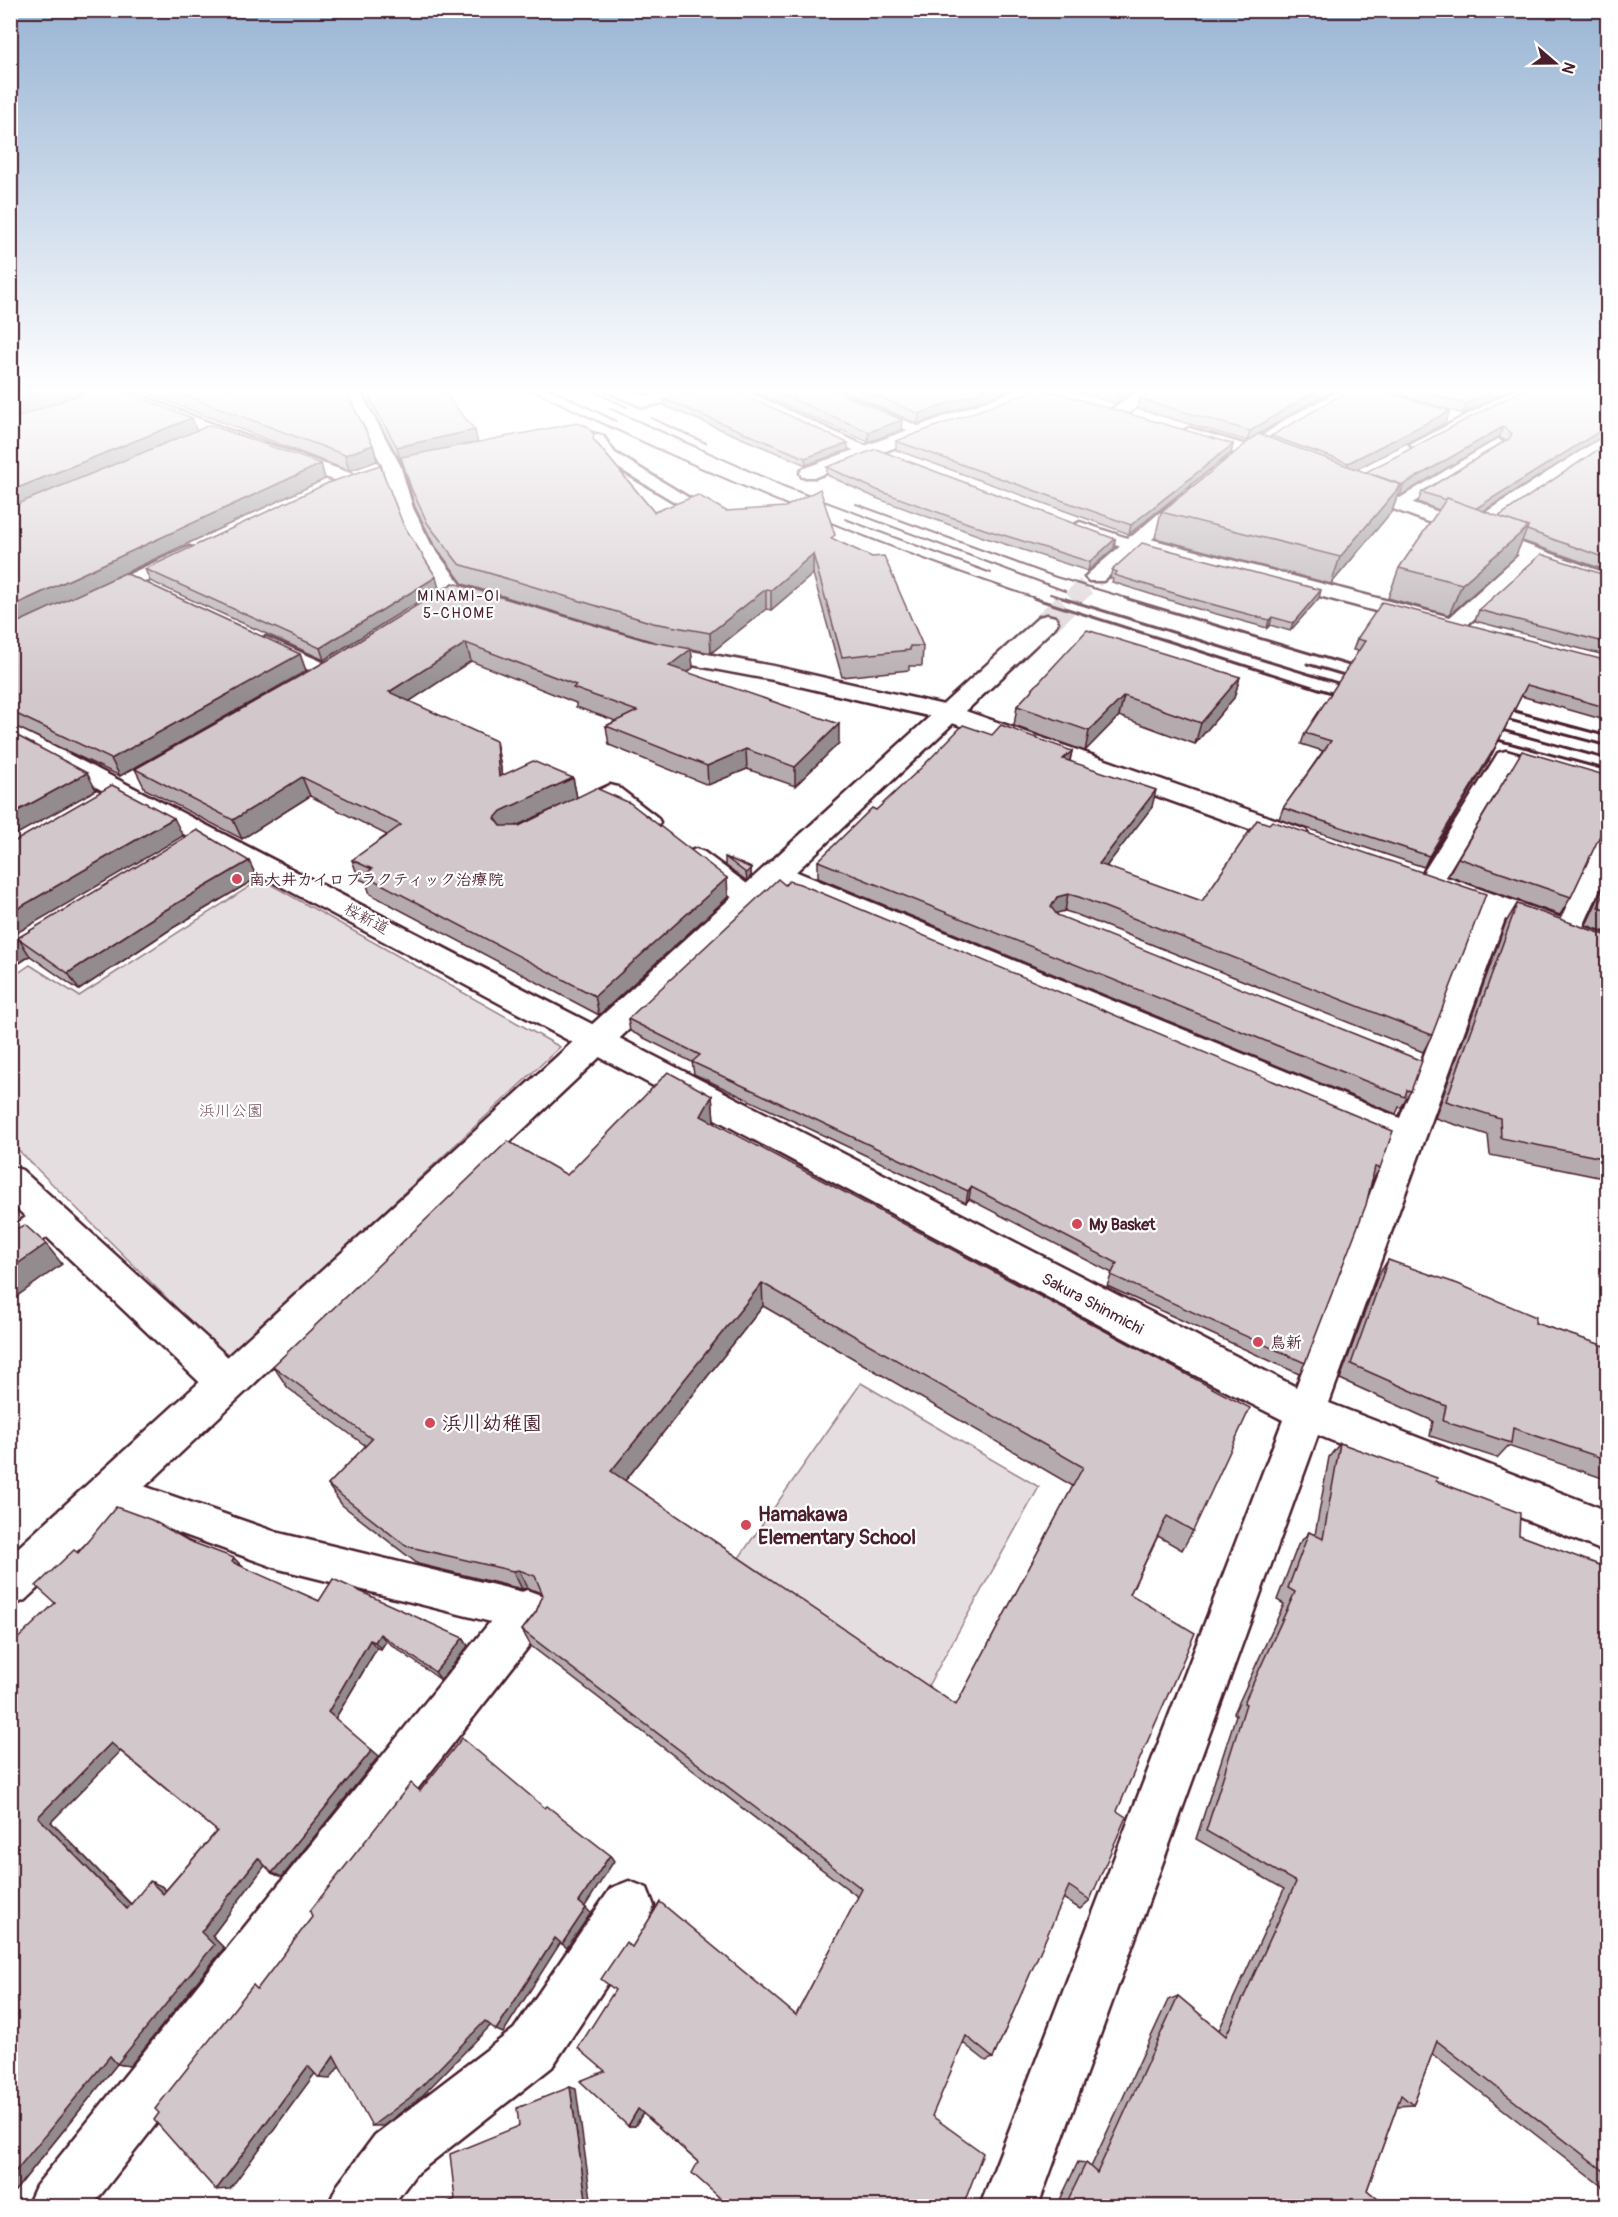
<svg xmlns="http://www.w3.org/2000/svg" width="1618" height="2217" font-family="Pangolin,'Klee One',sans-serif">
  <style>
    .green { fill: #e5dee0; stroke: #987e86; stroke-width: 1.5 }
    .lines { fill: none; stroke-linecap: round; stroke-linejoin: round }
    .secondary-tunnel-far1 { stroke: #dbd2d5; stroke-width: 19; stroke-dasharray: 19 10; stroke-linecap: butt }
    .secondary-tunnel { stroke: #dbd2d5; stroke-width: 25; stroke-dasharray: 25 12; stroke-linecap: butt }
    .lane-casing { stroke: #4a1f2b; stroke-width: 5 }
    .street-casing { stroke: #4a1f2b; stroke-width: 5 }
    .secondary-casing { stroke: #4a1f2b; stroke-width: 5 }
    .lane { fill: #fff; fill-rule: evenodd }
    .street { fill: #fff; fill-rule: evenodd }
    .secondary { fill: #fff; fill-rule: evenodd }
    .rail-far1 { stroke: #4a1f2b; stroke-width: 2 }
    .rail { stroke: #4a1f2b; stroke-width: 3 }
    .wall { fill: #b5abaf; stroke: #4a1f2b; stroke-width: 1.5; fill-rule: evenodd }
    .shaded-wall { fill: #938b8e; stroke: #4a1f2b; stroke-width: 1.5 }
    .building { fill: #d2c7cb; stroke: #4a1f2b; stroke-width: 1.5; fill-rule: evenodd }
    .poi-dot { fill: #d1495b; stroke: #fff; stroke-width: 2 }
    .labels { text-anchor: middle; stroke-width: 4.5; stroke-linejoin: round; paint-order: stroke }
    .far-neighbourhood-label { font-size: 15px; letter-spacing: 1.5px; fill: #4a1f2b; stroke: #fff }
    .poi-label { font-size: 16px; font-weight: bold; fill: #4a1f2b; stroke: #fff; text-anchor: start }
    .street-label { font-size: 16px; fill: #4a1f2b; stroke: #fff }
    .park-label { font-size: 16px; fill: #714f58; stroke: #fff }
    .near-poi-label { font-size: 20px; font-weight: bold; fill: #4a1f2b; stroke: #fff; text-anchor: start }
  </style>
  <rect width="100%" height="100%" fill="#fff"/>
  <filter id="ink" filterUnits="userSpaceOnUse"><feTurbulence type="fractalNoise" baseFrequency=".0167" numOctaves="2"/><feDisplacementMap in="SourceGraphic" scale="12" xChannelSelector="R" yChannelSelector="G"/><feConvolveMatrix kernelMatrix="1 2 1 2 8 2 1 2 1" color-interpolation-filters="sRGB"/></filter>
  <g filter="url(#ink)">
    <g class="green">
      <path d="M261,879L560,1047L227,1358L11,1143V978L30,965L79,996Z"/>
      <path d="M861,1383L1039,1487L923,1695L734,1565Z"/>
    </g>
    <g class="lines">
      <path class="secondary-tunnel-far1" d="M1072,599L1096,577"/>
      <path class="secondary-tunnel" d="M1047,622L1073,598"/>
      <g class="lane-casing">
        <g id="lane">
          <path d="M721,388H740L876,451L868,456L862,454Z"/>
          <path d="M812,388H831L929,431L921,436L916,434Z"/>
          <path d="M1518,388H1536L1424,448L1418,450L1410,445Z"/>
          <path d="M570,427L603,436L615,453L694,501L686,506L680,505L603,459L591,442L570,437L559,440L551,435L554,432Z"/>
          <path d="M1498,439L1506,444L1504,447L1404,508L1398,509L1390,504Z"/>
          <path d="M1080,522L1136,541L1139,545L1130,550L1074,531L1071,527Z"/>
          <path d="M266,637L334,667L337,671L334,675H320L259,647L256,643L259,639Z"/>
          <path d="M1506,751L1608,780V794L1512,766L1439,887L1430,889L1421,887L1418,881L1495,758L1498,753Z"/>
          <path d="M610,785L618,787L657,817L660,822L657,827H641L608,802L580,816H564L561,811L564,806Z"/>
          <path d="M1608,837V871L1581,931L1577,937L1568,939L1559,937L1555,931L1596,844L1600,839Z"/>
          <path d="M696,849L704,852L758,892L761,898L758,904L749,906L740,904L688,862L684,857L688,852Z"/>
          <path d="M50,1204L61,1208L65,1217C56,1235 29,1251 10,1258V1228L39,1208Z"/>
          <path d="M109,1474L279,1533L527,1593L541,1598L546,1612L541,1626L527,1631L279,1569L96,1503L91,1491L96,1479Z"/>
        </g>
      </g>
      <g class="street-casing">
        <g id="street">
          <path d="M98,388H121L223,428L353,474L355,478L346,484L339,482L211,436L100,392Z"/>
          <path d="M342,388H358L400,465L413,508L431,544L462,586L499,597L502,602L499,607L491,608L446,596L411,545L393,508L382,465Z"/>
          <path d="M605,388H627L645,396L686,388H718L716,392L643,407L607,392Z"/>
          <path d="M1022,388H1046L1044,392L816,477H802L800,473L802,469Z"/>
          <path d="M1141,388H1160L1124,417H1112L1109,413L1112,409Z"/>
          <path d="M1189,428L1290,458L1292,462L1283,468L1183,437L1180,433Z"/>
          <path d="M1608,433V447L1486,530L1608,574V587L1536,562L1462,630L1454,632L1128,545L1125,541L1128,537L1135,535L1450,617L1519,555L1347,492L1344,488L1347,484H1361L1469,523Z"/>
          <path d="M189,547L196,549L199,553L196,557L103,603H87L84,598L87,593Z"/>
          <path d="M647,643L773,666L957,708L1306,830L1309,836L1306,842L1296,844L1286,842L941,719L773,680L639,655L636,650L639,645Z"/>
          <path d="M10,724L1296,1387L1390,1142L765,879L761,873L765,867L775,864L785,867L1400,1118L1480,909L1432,891L1428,885L1432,879L1442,876L1452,879L1608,935V956L1505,919L1329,1403L1608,1511V1553L1318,1435L1038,2206H980L1283,1420L1163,1359L10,741Z"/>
          <path d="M10,1166L22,1170L241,1369L247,1382L241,1395L227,1400L213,1395L10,1202Z"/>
          <path d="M527,1590L543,1596L549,1612L543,1628L92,2206H27L36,2186L511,1596Z"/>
          <path d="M629,1881L647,1888L654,1906L647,1924L552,2067L415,2175L392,2206H328L337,2186L375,2135L514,2029L611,1888Z"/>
        </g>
      </g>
      <g class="secondary-casing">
        <g id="secondary">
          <path d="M1345,388H1366L1298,427L1238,468L1231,470L1222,464L1286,419Z"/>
          <path d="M1193,488L1200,490L1203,494L1200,498L1103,581H1089L1085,577L1089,573L1186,490Z"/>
          <path d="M1047,615L1055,617L1058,622L1055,627L25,1600L10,1607V1555L1039,617Z"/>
        </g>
      </g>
      <use href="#lane" class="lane"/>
      <use href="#street" class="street"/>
      <use href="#secondary" class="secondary"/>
      <g class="rail-far1">
        <path d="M528,388C694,469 863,541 1038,599"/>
        <path d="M549,388L616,421"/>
        <path d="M586,388L627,407"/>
        <path d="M609,408L786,487L1065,591"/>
        <path d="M651,418L706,443"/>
        <path d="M856,504L1056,577L1130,599"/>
        <path d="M845,519L991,573"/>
        <path d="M1050,594L1067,599"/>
      </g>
      <g class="rail">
        <path d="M1033,598L1347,698"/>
        <path d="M1062,598L1354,688"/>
        <path d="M1125,598L1366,670"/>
        <path d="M1307,664L1358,679"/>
        <path d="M1496,706L1608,736"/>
        <path d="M1494,716L1608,746"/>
        <path d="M1487,726L1608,759"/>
        <path d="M1483,736L1608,770"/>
      </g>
    </g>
    <g class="wall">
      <path d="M10,388H93L58,402L196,431L321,464L325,479L125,573L300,654L306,671L120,776L10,724Z"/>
      <path d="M133,388H344L373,445L377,461L349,471Z"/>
      <path d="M359,388H440L478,442L595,441L654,512L726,511L835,540L923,646L922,666H909V670L842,677L813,574L771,610L766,609L711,653L691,649L693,668L687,672L839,743L795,786L747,769L708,785L609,745L606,726L616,721L576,707V703L471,661L409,701L500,761L502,776L573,778L577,798L728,897L599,1015L370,894L366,882L359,879L352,860L387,835L310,796L242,839L145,789L135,769L330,659L453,583L654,642L463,584L433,543L415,507L402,462H401ZM565,803L519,826H517Z"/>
      <path d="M634,388H674L646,394Z"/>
      <path d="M746,388H828L901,430L868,442Z"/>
      <path d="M837,388H1016L918,424Z"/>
      <path d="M1064,388H1137L1117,404Z"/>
      <path d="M1376,388H1513L1463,414Z"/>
      <path d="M1526,388L1608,433L1483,511L1498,517L1608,443V571L1522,541L1515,557L1449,615L1388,598L1399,568L1439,510L1418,502L1422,492L1505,441L1499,437L1400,496L1398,495L1392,511L1331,584L1155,538L1161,512L1256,436L1247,441L1138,409L1140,399L1308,404L1258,434L1270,438L1271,436L1445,423L1356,469L1366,473Z"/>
      <path d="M664,399L848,450L806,465L665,406Z"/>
      <path d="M896,441L1233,444L1231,453L1129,534L896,450Z"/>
      <path d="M827,467L1115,539L1114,548L1088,571L983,537L876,498L827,475Z"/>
      <path d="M403,524L439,589L324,660L150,581L145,569Z"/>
      <path d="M1112,570L1319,598L1290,631L1270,625L1267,628L1191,607L1112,582L1113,579L1110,578Z"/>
      <path d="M1608,576V656L1475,621L1479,610Z"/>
      <path d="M1357,639L1608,661V721L1521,696L1489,760L1424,867L1279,819L1283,808L1323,751L1301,744L1305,733L1359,651L1353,650Z"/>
      <path d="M1240,677L1234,698L1195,744L1119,716L1085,751L1014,726L1017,706Z"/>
      <path d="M992,735L1072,751L1070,761L1152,807L1106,866L1432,1035L1423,1052L1075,914L1065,911L1056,913L1057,915L1411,1091L1401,1108L1399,1107L1396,1114L818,878V861Z"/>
      <path d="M1599,837L1571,897L1560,915L1448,876L1458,858Z"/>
      <path d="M725,857L751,868V876L747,881L725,865Z"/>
      <path d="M249,861L257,878L171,929L79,990L30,956L10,969V940Z"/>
      <path d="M1608,878V933L1586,925Z"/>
      <path d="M785,885L1380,1168L1373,1180H1372L1305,1363L1299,1374L1107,1286L1112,1273L969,1199L966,1203L694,1074L692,1062L630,1031L628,1019Z"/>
      <path d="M1517,904L1608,936V1179L1490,1155L1488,1135L1435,1118L1506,922Z"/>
      <path d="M712,1096L714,1121L713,1123L1193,1531L1182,1550L1158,1536L1130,1594L1117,1811L1090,1900L1080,1909L1063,1898L993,2058L986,2061L963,2043L698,2162L643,2113L635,2126H628L605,2071L615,1990L632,1947L796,2015L858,1897L531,1646L522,1630L536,1612L543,1595L542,1593L528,1588L522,1589L418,1564L342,1505L328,1485L366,1446L288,1388L273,1366L567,1175ZM763,1306L1073,1486L956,1705L625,1481Z"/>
      <path d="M1388,1260L1535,1323L1608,1347V1480L1508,1446L1497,1458L1430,1436L1433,1421L1340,1379L1378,1276Z"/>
      <path d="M1340,1443L1436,1481L1519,1535L1598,1565L1602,1562L1608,1564V2191L1432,2054L1413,2105L1397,2106L1367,2190L1386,2206H1057L1078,2162L1086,2163L1091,2167L1168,2000L1178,1996L1219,2030L1284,1889L1196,1839L1236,1715L1234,1713L1284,1604L1277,1600L1298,1545L1309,1532L1315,1535L1329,1457Z"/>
      <path d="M189,1541L242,1567L319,1601L463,1638L468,1646L441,1680L386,1641L381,1649L377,1648L335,1719L379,1756L282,1877L272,1873L265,1865L212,1936L224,1948L130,2066L117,2064L10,2197L55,1603L78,1553ZM120,1751L217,1831L166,1890L161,1886L131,1904L51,1822Z"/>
    </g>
    <g class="shaded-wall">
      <path d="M51,388H93L10,422V404Z"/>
      <path d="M645,388H674L646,394Z"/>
      <path d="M990,388H1016L918,424L919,414Z"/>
      <path d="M1126,388H1137L1117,404L1118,394Z"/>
      <path d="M1323,388H1340L1308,404L1247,441L1250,431L1310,394Z"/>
      <path d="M1498,388H1513L1463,414L1466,404Z"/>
      <path d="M1450,411L1445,423L1344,476L1348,463Z"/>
      <path d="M192,418L197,433L10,510V491Z"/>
      <path d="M902,420L901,430L868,442L869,432Z"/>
      <path d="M1608,426V433L1469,520L1473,510Z"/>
      <path d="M1503,427L1499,437L1400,496L1403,485Z"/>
      <path d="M475,430L478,445L401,462L397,447Z"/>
      <path d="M848,443V450L806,465L805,458Z"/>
      <path d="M1233,444L1231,453L1129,534L1131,525Z"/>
      <path d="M373,445L377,461L349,471L345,455Z"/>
      <path d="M321,464L325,479L10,627V607Z"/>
      <path d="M1401,485L1392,511L1331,584L1340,557Z"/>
      <path d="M1528,527L1515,557L1449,615L1462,584Z"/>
      <path d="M1115,539L1114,548L1088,571L1090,562Z"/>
      <path d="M813,554V574L771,610V590Z"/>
      <path d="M436,577L439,589L324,660L320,648Z"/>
      <path d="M766,589V609L711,653L710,633Z"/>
      <path d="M1321,590L1319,598L1290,631L1293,623Z"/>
      <path d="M1272,617L1270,625L1267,628L1269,620Z"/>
      <path d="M466,643L471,661L395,711L389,692Z"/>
      <path d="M691,649L693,668L671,685L669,666Z"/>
      <path d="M300,654L306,671L120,776L111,759Z"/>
      <path d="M1240,677L1234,698L1195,744L1201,723Z"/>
      <path d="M1527,685L1489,760L1424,867L1429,856Z"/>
      <path d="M1124,696L1119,716L1085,751L1089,731Z"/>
      <path d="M839,724V743L795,786V767Z"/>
      <path d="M496,741L500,761L504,797L499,777Z"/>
      <path d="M746,749L747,769L708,785L707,766Z"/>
      <path d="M1072,751L1068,768L1063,759Z"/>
      <path d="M87,773L96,790L10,838V815Z"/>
      <path d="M302,777L310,796L242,839L233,820Z"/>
      <path d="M573,778L577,798L505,831L495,818L501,811Z"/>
      <path d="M1156,790L1152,807L1095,881L1099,864Z"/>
      <path d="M174,818L183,836L10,937V913Z"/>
      <path d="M1608,822V836L1599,837L1605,825Z"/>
      <path d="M249,861L257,878L171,929L79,990L68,973L162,912Z"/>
      <path d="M751,868V876L747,881L746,873Z"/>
      <path d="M727,878L728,897L599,1015L595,996Z"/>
      <path d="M1068,894L1065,911L1053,914L1051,907L1057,897Z"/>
      <path d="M19,939L30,956L10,969V944Z"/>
      <path d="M712,1096L714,1121L703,1141L701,1116Z"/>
      <path d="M971,1187L969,1199L966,1203L968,1191Z"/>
      <path d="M10,1213L17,1221L10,1226Z"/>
      <path d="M46,1244L62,1264L10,1301V1269Z"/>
      <path d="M762,1283L763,1306L617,1491L611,1471Z"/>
      <path d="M234,1558L243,1567L232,1562Z"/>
      <path d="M519,1570L528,1588L522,1589L513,1571Z"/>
      <path d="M380,1634L386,1641L381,1649L375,1642Z"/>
      <path d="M463,1638L468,1646L441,1680L435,1672Z"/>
      <path d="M370,1640L377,1648L335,1719L328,1712Z"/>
      <path d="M111,1743L122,1750L51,1822L139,1913L127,1909L38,1817Z"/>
      <path d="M372,1750L379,1756L282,1877L272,1873Z"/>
      <path d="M610,1855L614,1861L584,1908L579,1902Z"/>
      <path d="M258,1858L267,1863L212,1936L224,1948L130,2066L117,2064L10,2197V2178Z"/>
      <path d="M150,1881L161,1886L174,1898L163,1894Z"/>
      <path d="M586,1908L591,1913L567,1948L562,1944Z"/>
      <path d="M555,1938L561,1942L503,2033L496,2030Z"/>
      <path d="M485,2021L492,2024L421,2097L383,2126H372Z"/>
      <path d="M334,2056L345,2058L330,2079L319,2078Z"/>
      <path d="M308,2066L319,2068L230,2189L216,2190Z"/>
      <path d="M570,2087L576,2089L592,2206H587Z"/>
      <path d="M638,2109L645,2110L635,2126H628Z"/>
    </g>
    <g class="building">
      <path d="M10,388H51L10,404Z"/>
      <path d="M97,388H115L192,418L10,491V420Z"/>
      <path d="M166,388H344L373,445L345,455Z"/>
      <path d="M364,388H440L475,430L397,447Z"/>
      <path d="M714,388H730L848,443L805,458L664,399Z"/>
      <path d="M767,388H828L902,420L869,432Z"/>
      <path d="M859,388H990L919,414Z"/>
      <path d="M1040,388L1233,444L1131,525L896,441Z"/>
      <path d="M1098,388H1126L1118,394Z"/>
      <path d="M1154,388H1323L1310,394L1250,431L1140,399Z"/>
      <path d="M1353,388H1373L1450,411L1348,463L1271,436Z"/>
      <path d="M1412,388H1498L1466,404Z"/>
      <path d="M1526,388H1608V426L1475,509L1447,498L1446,500L1422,492L1509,439L1512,434L1503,427L1403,485L1366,472Z"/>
      <path d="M577,423L587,426L594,435L593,439L654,512L698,495L726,511L785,507L820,489L835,535L831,538L872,557L884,556L923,646H910V650L842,657L813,554L771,590L766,589L710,633L653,623L459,564L428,524L411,488L401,457Z"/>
      <path d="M210,425L321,464L10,607V507Z"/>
      <path d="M1258,434L1401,485L1340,557L1161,512Z"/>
      <path d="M1608,443V559L1527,530L1528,527L1498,517Z"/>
      <path d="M876,449L1115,539L1090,562L984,529L877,490L827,467Z"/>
      <path d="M380,465L403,524L436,577L320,648L145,569L328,483Z"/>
      <path d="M1447,498L1528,527L1462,584L1399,568Z"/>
      <path d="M1142,543L1321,590L1293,623L1272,617L1269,620L1193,599L1114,575L1117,572L1112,570Z"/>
      <path d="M1541,554L1608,576V643L1479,610Z"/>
      <path d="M125,573L300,654L111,759L10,711V626Z"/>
      <path d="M453,583L648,641L691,649L669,666L839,724L795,767L746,749L707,766L606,726L637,711L573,688L576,685L466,643L389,692L496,741L499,777L533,761L573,778L501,811L495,818L501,826H519L596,788L630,803L727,878L595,996L364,875L372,869L352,860L401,825L302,777L233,820L135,769L330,659Z"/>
      <path d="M1382,602L1608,661V708L1527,685L1494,749L1429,856L1283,808L1331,741L1305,733L1365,641L1357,639Z"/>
      <path d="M1087,630L1240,677L1201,723L1124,696L1089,731L1017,706Z"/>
      <path d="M963,725L992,735L1001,725L1072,751L1063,759L1156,790L1099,864L1202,901L1257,820L1269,824L1272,821L1486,894L1432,1035L1079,897L1068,894L1057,897L1051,907L1057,915L1422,1061L1411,1091L1407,1090L1405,1097L818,861L872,808L876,810L922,767Z"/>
      <path d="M10,732L87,773L10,815Z"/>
      <path d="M1522,751L1608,776V822L1605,825L1571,897L1458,858Z"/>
      <path d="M112,785L174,818L10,913V844Z"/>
      <path d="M197,830L249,861L162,912L68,973L19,939L10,944V940L16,939Z"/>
      <path d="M725,857L751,868L746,873Z"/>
      <path d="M778,879L785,885L789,881L800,884L1393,1131L1380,1168L1375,1167L1366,1205L1305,1363L1111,1275L1117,1263L971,1187L968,1191L692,1062L700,1055L628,1019Z"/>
      <path d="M1608,885V910L1598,907Z"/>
      <path d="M1517,904L1608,936V1159L1501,1138L1500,1118L1446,1101Z"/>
      <path d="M668,1072L712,1096L701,1116L1250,1408L1193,1531L1167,1516L1130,1594L1195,1633L1117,1811L1126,1817L1090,1900L1069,1886L993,2058L966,2036L932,2116L983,2153L963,2206H729L692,2173L698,2162L638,2109L628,2126L580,2081L605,2071L578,2048L615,1990L601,1979L626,1942L632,1947L660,1902L796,2015L862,1889L522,1630L536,1612L543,1595L535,1576L519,1570L513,1571L406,1546L328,1485L372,1439L273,1366L508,1141L567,1175ZM762,1283L1083,1467L956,1705L611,1471Z"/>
      <path d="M25,1225L46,1244L10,1269V1231Z"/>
      <path d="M1388,1260L1458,1284L1536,1317L1535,1323L1608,1347V1460L1513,1428L1511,1443L1443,1421L1446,1406L1351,1364Z"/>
      <path d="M1340,1443L1437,1478L1436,1481L1520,1513L1519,1535L1602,1566V1562L1608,1564V2174L1437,2041L1413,2105L1401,2095L1367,2190L1386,2206H1065L1086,2163L1097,2173L1178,1996L1226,2036L1296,1882L1206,1831L1246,1704L1244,1703L1295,1592L1288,1588L1309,1532L1323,1539Z"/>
      <path d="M116,1507L152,1520L189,1541L234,1558L232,1562L319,1601L333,1579L463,1638L435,1672L380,1634L375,1642L370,1640L328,1712L372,1750L272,1873L258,1858L201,1932L214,1945L117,2064L110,2056L10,2178V1646L55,1603L36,1586L74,1550L78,1553ZM111,1743L217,1831L163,1894L150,1881L127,1909L38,1817Z"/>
      <path d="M462,1738L545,1808L547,1806L610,1855L579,1902L586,1908L562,1944L555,1938L496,2030L485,2021L412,2096L372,2126L334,2056L319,2078L308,2066L216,2190L154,2120L159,2113L155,2109L253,1985L257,1989L312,1917L310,1911L411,1783L420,1791Z"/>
      <path d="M570,2087L587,2206H440L455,2199L450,2154L519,2126L517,2108Z"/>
    </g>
  </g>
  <linearGradient id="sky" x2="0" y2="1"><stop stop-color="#98b4d4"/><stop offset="0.56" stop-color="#fff"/><stop offset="1" stop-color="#fff" stop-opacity="0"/></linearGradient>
  <rect width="1618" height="698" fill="url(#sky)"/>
  <g class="poi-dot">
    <circle cx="237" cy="879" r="6"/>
    <circle cx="1077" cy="1224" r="6"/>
    <circle cx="1258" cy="1342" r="6"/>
    <circle cx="430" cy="1423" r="6"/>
    <circle cx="746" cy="1525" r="6"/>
  </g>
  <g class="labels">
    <g class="far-neighbourhood-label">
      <text x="459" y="601">MINAMI-OI<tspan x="459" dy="17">5-CHOME</tspan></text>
    </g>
    <g class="poi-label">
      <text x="249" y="885">南大井カイロプラクティック治療院</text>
      <text x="1089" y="1230">My Basket</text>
      <text x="1270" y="1348">鳥新</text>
    </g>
    <g class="street-label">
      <text transform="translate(367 918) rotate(28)" y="6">桜新道</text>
      <text transform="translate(1093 1303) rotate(28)" y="6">Sakura Shinmichi</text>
    </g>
    <g class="park-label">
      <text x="231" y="1116">浜川公園</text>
    </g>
    <g class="near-poi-label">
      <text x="442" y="1430">浜川幼稚園</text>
      <text x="758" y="1521">Hamakawa<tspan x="758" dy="23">Elementary School</tspan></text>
    </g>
  </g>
  <rect width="1618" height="2217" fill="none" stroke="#fff" stroke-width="36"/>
  <rect x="18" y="18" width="1582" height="2181" fill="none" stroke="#4a1f2b" stroke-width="2" filter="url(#ink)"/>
  <g transform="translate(1555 63) rotate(110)" stroke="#ffffff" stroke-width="4.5" paint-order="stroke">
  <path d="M0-4.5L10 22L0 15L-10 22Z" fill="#4a1f2b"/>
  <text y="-9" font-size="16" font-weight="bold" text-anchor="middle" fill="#4a1f2b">N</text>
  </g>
</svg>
